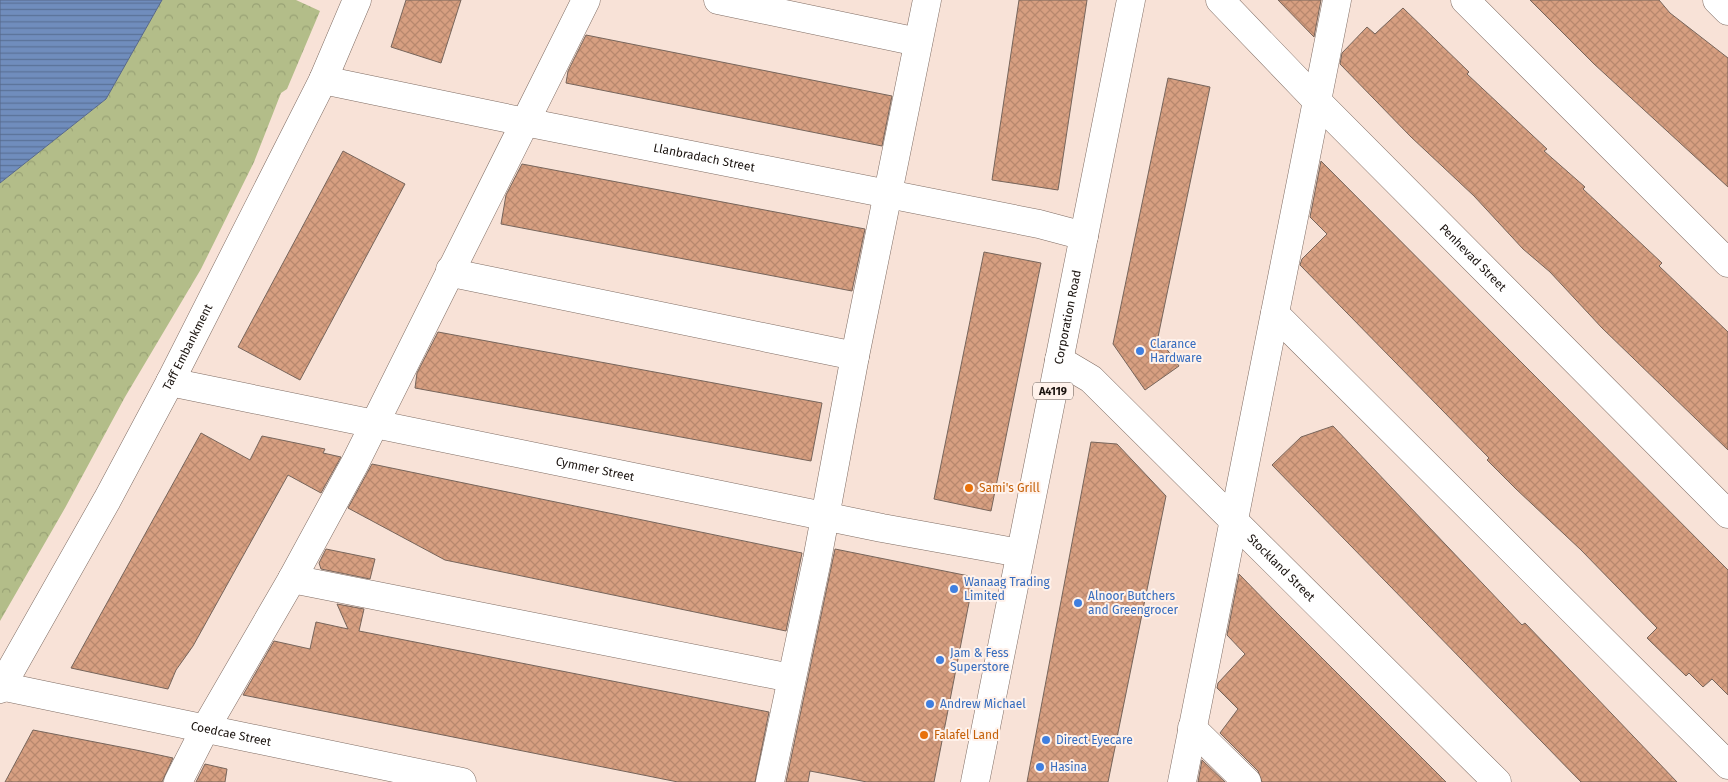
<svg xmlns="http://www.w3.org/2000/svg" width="1728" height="782" font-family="'Fira Sans',sans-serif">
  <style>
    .forest { fill: url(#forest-crowns) }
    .water { fill: url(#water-rules); stroke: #566889 }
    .building { fill: url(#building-cross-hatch); stroke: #77655b }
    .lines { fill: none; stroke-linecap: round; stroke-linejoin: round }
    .minor-casing { stroke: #7f6c63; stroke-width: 29 }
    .major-casing { stroke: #7f6c63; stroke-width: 29 }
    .minor { stroke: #fff; stroke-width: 28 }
    .major { stroke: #fff; stroke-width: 28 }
    .shop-dot { fill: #3f7fe0; stroke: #fff2eb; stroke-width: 2 }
    .food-dot { fill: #e8710a; stroke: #fff2eb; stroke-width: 2 }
    .labels { text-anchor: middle; stroke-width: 4; stroke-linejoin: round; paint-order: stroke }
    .shield { fill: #fff2eb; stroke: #5f5651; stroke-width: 1 }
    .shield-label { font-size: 11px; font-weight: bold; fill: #1a130f }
    .street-label { font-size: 12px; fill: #1a130f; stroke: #fff2eb }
    .shop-label { font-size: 12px; fill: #366cbe; stroke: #fff2eb; text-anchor: start }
    .food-label { font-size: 12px; fill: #c56008; stroke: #fff2eb; text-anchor: start }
  </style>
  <defs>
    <pattern id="forest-crowns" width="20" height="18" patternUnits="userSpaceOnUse" patternTransform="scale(1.25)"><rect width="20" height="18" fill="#b3bd89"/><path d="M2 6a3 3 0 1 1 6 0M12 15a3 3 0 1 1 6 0" fill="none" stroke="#99a275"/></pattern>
    <pattern id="water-rules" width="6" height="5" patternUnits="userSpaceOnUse" patternTransform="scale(1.25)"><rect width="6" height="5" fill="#708dbd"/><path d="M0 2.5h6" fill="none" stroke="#5b7298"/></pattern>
    <pattern id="building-cross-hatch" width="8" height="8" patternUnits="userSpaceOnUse" patternTransform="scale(1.25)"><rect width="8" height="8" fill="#d79f81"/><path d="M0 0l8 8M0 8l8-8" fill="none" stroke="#b8886e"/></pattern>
  </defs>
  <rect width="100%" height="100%" fill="#f8e2d7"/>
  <path class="forest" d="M162,0H296L320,11L287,89L281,93L254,162L201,269L125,397L65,508L0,621V183L106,99Z"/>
  <path class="water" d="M0,0H162L106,99L0,183Z"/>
  <g class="building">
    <path d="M406,0H461L441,63L391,47Z"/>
    <path d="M1019,0H1087L1058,190L992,180Z"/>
    <path d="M1278,0H1321L1314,37Z"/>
    <path d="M1530,0H1659L1670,13L1728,58V187L1594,64Z"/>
    <path d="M1403,8L1469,72L1467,74L1547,149L1544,151L1585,187L1583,189L1662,263L1659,266L1728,332V450L1602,328L1550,272L1523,249L1474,196L1411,137L1340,64L1342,53L1367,27L1375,34Z"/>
    <path d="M586,35L892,96L882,146L566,83L568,71Z"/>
    <path d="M1168,78L1210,87L1158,337L1179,366L1145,390L1113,344Z"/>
    <path d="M343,151L405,184L300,380L238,347Z"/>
    <path d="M1321,161L1728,570V695L1712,679L1703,687L1689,673L1686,676L1647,638L1657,628L1581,550L1516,489L1487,460L1489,458L1300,265L1302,259L1327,234L1310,217Z"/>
    <path d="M522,164L865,229L852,291L501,224L506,195Z"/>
    <path d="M984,252L1041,263L991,511L934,499Z"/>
    <path d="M438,332L822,403L811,461L415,388L417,373Z"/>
    <path d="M1333,426L1522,625L1525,623L1677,782H1581L1272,465L1301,437Z"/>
    <path d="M201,433L250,460L262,436L325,449L323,453L341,457L321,493L288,475L193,646L176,670L168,689L71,668Z"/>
    <path d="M1091,442L1117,444L1166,496L1108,782H1027Z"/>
    <path d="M372,464L802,553L786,631L445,560L348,508Z"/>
    <path d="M326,549L375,559L370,579L321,569L319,563Z"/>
    <path d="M835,549L974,577L934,782H867L810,771L808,782H786Z"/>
    <path d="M1239,574L1277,613L1446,782H1262L1258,771L1220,733L1238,709L1217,688L1218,683L1245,654L1227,635Z"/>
    <path d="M337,604L364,609L359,631L769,712L755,782H678L243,695L274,641L310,649L316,622L348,629Z"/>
    <path d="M33,730L136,750L173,758L162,782H5Z"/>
    <path d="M1202,760L1225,782H1198Z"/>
    <path d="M205,764L227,769L225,782H196Z"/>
  </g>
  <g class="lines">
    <g class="minor-casing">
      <g id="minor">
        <path d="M718,0L918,42"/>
        <path id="s1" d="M1220,0L1317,101L1728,514"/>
        <path d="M1465,0L1728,263"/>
        <path d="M1717,0L1728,11"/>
        <path id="s2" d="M323,80L525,122L1039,224L1084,236"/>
        <path d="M450,270L462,275L855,356"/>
        <path d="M1275,314L1728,765"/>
        <path id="s3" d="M1059,360L1091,379L1497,782"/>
        <path id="s4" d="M170,382L882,528L1020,553"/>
        <path d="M292,579L791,678"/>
        <path id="s5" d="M0,686L462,782"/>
        <path id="s6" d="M0,689L107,500L170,382L323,80L357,0"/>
        <path d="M1192,728L1247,782"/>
        <path d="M178,782L205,729L292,579L355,463L586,0"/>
        <path d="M770,782L817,560L855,356L927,0"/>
        <path d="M1182,782L1337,0"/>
      </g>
    </g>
    <g class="major-casing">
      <g id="major">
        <path id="s7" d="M975,782L1131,0"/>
      </g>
    </g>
    <use href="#minor" class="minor"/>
    <use href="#major" class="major"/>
  </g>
  <g class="shop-dot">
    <circle cx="1140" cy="351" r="5"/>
    <circle cx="954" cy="589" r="5"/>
    <circle cx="1078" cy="603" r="5"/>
    <circle cx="940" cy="660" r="5"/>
    <circle cx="930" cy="704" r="5"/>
    <circle cx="1046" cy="740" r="5"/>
    <circle cx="1040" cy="767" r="5"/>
  </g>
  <g class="food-dot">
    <circle cx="969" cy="488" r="5"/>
    <circle cx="924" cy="735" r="5"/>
  </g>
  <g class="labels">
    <rect class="shield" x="1033" y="382.5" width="40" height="17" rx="4"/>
    <g class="shield-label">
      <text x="1053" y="395">A4119</text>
    </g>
    <g class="street-label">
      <text dy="4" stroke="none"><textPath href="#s2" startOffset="389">Llanbradach Street</textPath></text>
      <text dy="4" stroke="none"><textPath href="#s1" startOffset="361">Penhevad Street</textPath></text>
      <text dy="4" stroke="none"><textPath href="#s7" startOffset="474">Corporation Road</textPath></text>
      <text dy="4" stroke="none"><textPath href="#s6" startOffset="390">Taff Embankment</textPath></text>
      <text dy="4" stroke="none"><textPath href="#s4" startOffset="434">Cymmer Street</textPath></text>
      <text dy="4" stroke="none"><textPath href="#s3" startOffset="305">Stockland Street</textPath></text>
      <text dy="4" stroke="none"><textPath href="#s5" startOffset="236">Coedcae Street</textPath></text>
    </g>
    <g class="shop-label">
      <text x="1150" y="348">Clarance<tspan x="1150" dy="14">Hardware</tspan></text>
      <text x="964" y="586">Wanaag Trading<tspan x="964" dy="14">Limited</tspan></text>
      <text x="1088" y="600">Alnoor Butchers<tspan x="1088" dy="14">and Greengrocer</tspan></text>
      <text x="950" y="657">Jam &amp; Fess<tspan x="950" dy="14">Superstore</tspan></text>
      <text x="940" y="708">Andrew Michael</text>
      <text x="1056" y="744">Direct Eyecare</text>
      <text x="1050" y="771">Hasina</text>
    </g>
    <g class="food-label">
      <text x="979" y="492">Sami's Grill</text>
      <text x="934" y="739">Falafel Land</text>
    </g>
  </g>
</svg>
